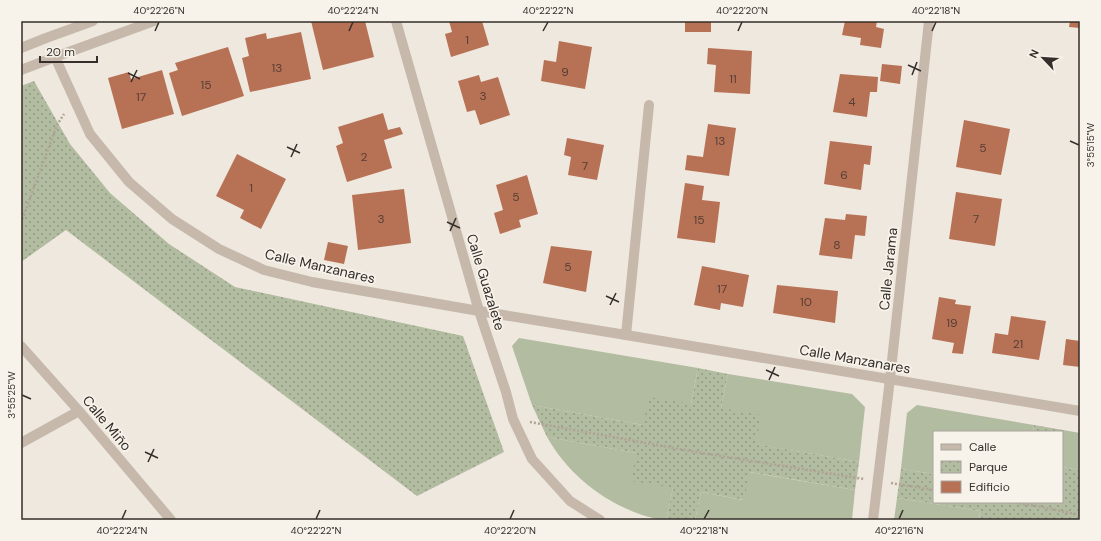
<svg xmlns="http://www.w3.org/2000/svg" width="1101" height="541" font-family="'DM Sans',sans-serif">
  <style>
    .grass { fill: #b2bca0 }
    .park { fill: url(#park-dots) }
    .building { fill: #b77155 }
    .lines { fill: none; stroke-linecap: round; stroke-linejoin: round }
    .path { stroke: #b1a396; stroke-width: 2.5; stroke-dasharray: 2 2; stroke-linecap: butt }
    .minor { stroke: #c6b9ab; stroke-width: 10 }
    .ticks { fill: none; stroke: #352e2a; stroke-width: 1.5 }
    .labels { text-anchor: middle; stroke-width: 3.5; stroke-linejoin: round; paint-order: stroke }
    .number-label { font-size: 12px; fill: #563f35 }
    .street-label { font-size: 14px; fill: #352e2a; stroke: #f7f2ea }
    .neatline { fill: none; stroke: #352e2a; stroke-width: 1.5 }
    .ticks-label { font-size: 10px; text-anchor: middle; fill: #352e2a }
  </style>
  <defs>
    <pattern id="park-dots" width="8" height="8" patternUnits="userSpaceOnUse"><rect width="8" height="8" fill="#b2bca0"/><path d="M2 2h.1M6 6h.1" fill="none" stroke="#929983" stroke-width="1.8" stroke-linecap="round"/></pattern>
  </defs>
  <rect width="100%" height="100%" fill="#efe8de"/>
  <g class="grass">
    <path d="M519,338L698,368L691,404L643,425L532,405L512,346Z"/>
    <path d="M728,374L852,394L865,407L859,462L755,444L721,408Z"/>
    <path d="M917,405L1034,425L1033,432H934V474L901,469L907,413Z"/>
    <path d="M1063,430L1080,433V470L1062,467Z"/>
    <path d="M547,437L636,453L673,488L666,520C658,520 650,517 642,515C602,501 568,474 547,437Z"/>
    <path d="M749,472L855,490L852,520H695L701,492L743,500Z"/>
    <path d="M897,498L980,511L979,520H894Z"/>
  </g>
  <g class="park">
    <path d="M34,81L70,144L110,193L169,244L235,287L463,336L504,452L417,496L66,230L21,262V86Z"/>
    <path d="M698,368L728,374L721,408L761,415L756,444L859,462L855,490L750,472L744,500L701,492L695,520H666L673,488L631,481L636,453L547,437L532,405L643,425L649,397L691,404Z"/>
    <path d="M1034,425L1063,430L1062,436V432H1033Z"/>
    <path d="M1062,467L1080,470V520H979L980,511L897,498L901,469L934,474V502H1062Z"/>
  </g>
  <g class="building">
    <path d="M311,21H365L374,57L323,70Z"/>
    <path d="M449,21H482L489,45L451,57L445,34L452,32Z"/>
    <rect x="685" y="21" width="26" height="11"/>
    <path d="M845,21H877L876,27L884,29L881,48L860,45L861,38L842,35Z"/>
    <path d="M1070,21H1080V28L1069,27Z"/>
    <path d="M301,32L311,79L250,92L242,58L249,56L245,38L266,33L267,39Z"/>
    <path d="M559,41L592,47L585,89L541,81L544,60L556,62Z"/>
    <path d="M228,47L244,96L182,116L169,73L178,70L175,63Z"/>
    <path d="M708,48L752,51L750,94L714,92L716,65L707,64Z"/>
    <path d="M882,64L902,66L900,84L880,81Z"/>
    <path d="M162,70L174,114L122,129L108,78L129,72L131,79Z"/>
    <path d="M840,74L878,77L877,92H870L867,117L833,112Z"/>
    <path d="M479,75L481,82L498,77L510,115L480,125L475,110L467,112L458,81Z"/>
    <path d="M383,113L388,130L400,127L403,134L384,140L392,168L347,182L336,146L343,143L338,127Z"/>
    <path d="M964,120L1010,129L1001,175L956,167Z"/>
    <path d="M708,124L736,128L729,176L685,170L687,155L703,157Z"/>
    <path d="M567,138L604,145L597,180L568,175L571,157L564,155Z"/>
    <path d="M830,141L872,146L870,165L864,164L861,190L824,184Z"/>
    <path d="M237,154L286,179L261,229L240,218L244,210L216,196Z"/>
    <path d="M527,175L538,214L519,220L521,227L500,234L494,213L503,210L496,185Z"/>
    <path d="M685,183L704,186L702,200L720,202L715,243L677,238Z"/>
    <path d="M404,189L411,243L358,250L352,195Z"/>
    <path d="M956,192L1002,199L995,246L949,239Z"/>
    <path d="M846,214L867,216L865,236L855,235L852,259L819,255L825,218L845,220Z"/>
    <path d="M328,242L348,246L344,264L324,260Z"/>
    <path d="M551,246L592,251L586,292L543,283Z"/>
    <path d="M702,266L749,275L743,307L721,303L720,310L694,305Z"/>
    <path d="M777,285L838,291L835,323L773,313Z"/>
    <path d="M939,297L956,300L955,304L971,306L963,354L952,353L954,343L932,339Z"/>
    <path d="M1011,316L1046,321L1039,360L992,353L995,333L1008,335Z"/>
    <path d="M1066,339L1080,341V367L1063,365Z"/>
  </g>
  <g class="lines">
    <g class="path">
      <path d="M21,223L57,125L64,114"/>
      <path d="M530,422L690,451L864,479"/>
      <path d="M891,483L934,490"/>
      <path d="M1011,502L1042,507L1080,515"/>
    </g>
    <g class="minor">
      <path d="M396,21L479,311L506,392L513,419L532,459L570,501L600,520"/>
      <path d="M21,48L46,38L93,21"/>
      <path d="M55,57L90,134L129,182L172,219L219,249L264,270L312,282L479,311L626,335L1080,411"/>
      <path d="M21,70L55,57L154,21"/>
      <path d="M626,335L649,105"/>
      <path d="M21,346L79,411L171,520"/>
      <path d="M21,443L79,411"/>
      <path d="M873,520L890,379L929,21"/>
    </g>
  </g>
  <path class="ticks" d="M155,31L159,22M349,31L353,22M543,31L548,22M738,31L742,22M932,31L936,22M908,65L921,71M128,73L140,79M912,75L917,62M131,82L137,70M1070,141L1079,145M287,147L300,153M291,157L297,144M447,222L460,228M450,231L456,218M606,296L619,302M610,305L616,293M766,370L779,376M769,380L775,367M22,395L31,399M145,452L158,458M148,462L154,449M122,519L126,510M316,519L320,510M510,519L514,510M704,519L709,510M899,519L903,510"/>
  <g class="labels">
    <g class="number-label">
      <text x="467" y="44">1</text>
      <text x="277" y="72">13</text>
      <text x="565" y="76">9</text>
      <text x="733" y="83">11</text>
      <text x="206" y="89">15</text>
      <text x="483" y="100">3</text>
      <text x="141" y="101">17</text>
      <text x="852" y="106">4</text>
      <text x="720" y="145">13</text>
      <text x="983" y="152">5</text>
      <text x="364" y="161">2</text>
      <text x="585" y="170">7</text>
      <text x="844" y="179">6</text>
      <text x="251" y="192">1</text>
      <text x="516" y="201">5</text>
      <text x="381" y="223">3</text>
      <text x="976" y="223">7</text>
      <text x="699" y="224">15</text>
      <text x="837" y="249">8</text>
      <text x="568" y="271">5</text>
      <text x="722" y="293">17</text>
      <text x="806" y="306">10</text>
      <text x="952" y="327">19</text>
      <text x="1018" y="348">21</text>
    </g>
    <g class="street-label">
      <text transform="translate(320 266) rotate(13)" y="5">Calle Manzanares</text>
      <text transform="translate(888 269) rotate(-84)" y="5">Calle Jarama</text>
      <text transform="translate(486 282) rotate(73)" y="5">Calle Guazalete</text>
      <text transform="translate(855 359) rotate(10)" y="5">Calle Manzanares</text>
      <text transform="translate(107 423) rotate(50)" y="5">Calle Miño</text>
    </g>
  </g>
  <rect width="1101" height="541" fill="none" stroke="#f7f2ea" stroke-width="44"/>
  <rect x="933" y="431" width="130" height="72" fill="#f7f2ea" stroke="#a9a49d"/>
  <rect x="941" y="444" width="20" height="6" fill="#c6b9ab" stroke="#a9a49d"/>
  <text x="969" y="451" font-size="12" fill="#352e2a">Calle</text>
  <rect x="941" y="461" width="20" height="12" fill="url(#park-dots)" stroke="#a9a49d"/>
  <text x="969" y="471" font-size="12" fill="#352e2a">Parque</text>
  <rect x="941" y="481" width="20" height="12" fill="#b77155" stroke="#a9a49d"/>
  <text x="969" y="491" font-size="12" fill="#352e2a">Edificio</text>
  <g transform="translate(1043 58) rotate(295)" stroke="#f7f2ea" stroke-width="3" paint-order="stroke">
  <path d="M0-3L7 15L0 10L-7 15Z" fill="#352e2a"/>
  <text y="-6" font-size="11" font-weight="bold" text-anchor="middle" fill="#352e2a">N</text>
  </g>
  <path d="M40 56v6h57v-6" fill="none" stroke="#352e2a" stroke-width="2"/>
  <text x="46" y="56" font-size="12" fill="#352e2a" stroke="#f7f2ea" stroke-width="3" paint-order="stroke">20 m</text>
  <rect x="22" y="22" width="1057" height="497" class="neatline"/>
  <g class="ticks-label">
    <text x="159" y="14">40°22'26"N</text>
    <text x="353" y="14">40°22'24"N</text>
    <text x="548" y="14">40°22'22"N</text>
    <text x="742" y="14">40°22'20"N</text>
    <text x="936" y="14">40°22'18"N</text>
    <text transform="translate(1090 145) rotate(-90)" y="4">3°55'15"W</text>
    <text transform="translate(11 395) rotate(-90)" y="4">3°55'25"W</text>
    <text x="122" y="534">40°22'24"N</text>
    <text x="316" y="534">40°22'22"N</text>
    <text x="510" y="534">40°22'20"N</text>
    <text x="704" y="534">40°22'18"N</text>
    <text x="899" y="534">40°22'16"N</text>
  </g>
</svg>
